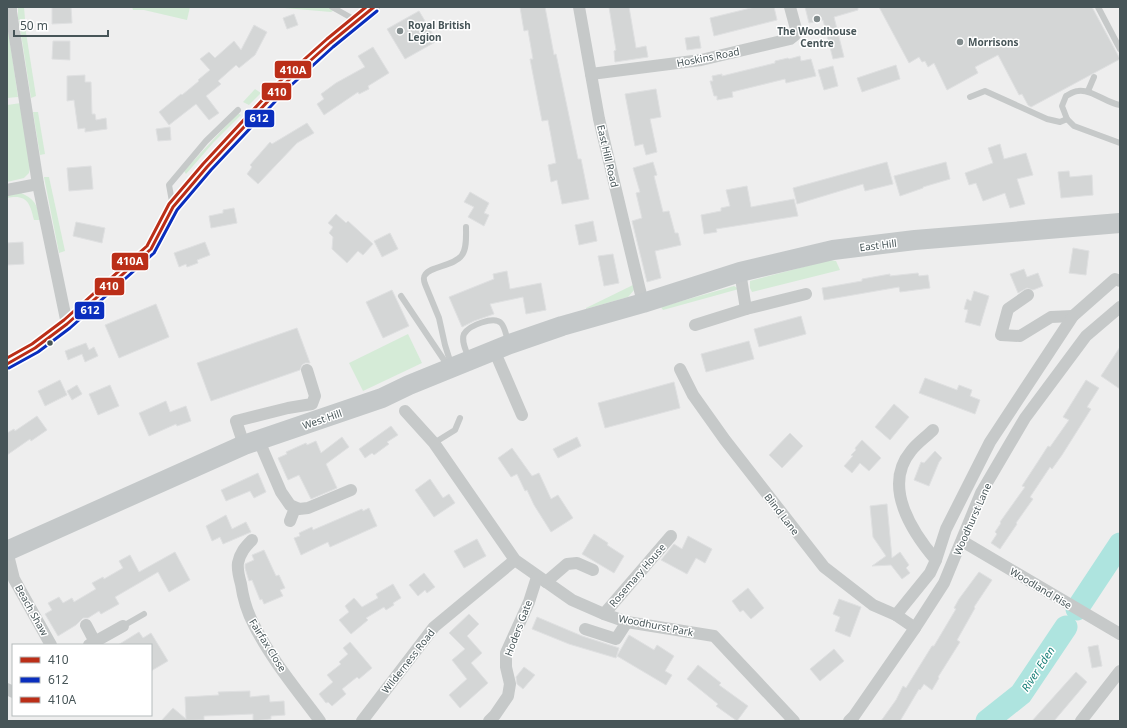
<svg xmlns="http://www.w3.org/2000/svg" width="1127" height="728" font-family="'Noto Sans',sans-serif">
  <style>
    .green { fill: #d5ebd7 }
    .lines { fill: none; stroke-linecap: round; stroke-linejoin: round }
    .river { stroke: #aee4df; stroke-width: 23 }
    .building { fill: #d4d6d6; stroke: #dfe0e1 }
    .lane { stroke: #c6c9c9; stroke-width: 6 }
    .street { stroke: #c6c9c9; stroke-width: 12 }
    .primary { stroke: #c4c8c9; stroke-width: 20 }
    .bus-1-casing { stroke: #fff; stroke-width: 6 }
    .bus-2-casing { stroke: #fff; stroke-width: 6 }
    .bus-3-casing { stroke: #fff; stroke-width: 6 }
    .bus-1 { stroke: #bb2e18; stroke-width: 3 }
    .bus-2 { stroke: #0a2ebe; stroke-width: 3 }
    .bus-3 { stroke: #bb2e18; stroke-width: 3 }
    .poi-dot { fill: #818b8c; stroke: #fff; stroke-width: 1.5 }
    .bus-dot { fill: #475558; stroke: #fff; stroke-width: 1.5 }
    .labels { text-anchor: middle; stroke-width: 3; stroke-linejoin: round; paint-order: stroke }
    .poi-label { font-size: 10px; font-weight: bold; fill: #475558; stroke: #fff; text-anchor: start }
    .street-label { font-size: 10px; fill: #475558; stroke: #fff }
    .water-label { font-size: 11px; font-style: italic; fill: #1b8179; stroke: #fff }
    .line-badge { stroke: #fff; stroke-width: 1.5 }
    .badge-label { font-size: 11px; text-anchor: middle; font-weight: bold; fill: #fff }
  </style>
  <rect width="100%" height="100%" fill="#eee"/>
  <g class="green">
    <path d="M18,7H24L25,19L18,20Z"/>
    <path d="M132,7H190L187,20L144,10H133Z"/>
    <path d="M273,7H339L331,12Z"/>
    <path d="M24,20L36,96L31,98L19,21Z"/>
    <path d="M7,27L8,28L18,97L7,98Z"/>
    <path d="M255,89L261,93L249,105L243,102Z"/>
    <path d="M21,103L30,166L29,173L24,178L7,182V105Z"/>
    <path d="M33,112H38L45,154L40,155Z"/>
    <path d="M238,113L241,115L213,143L186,174L184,171Z"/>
    <path d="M44,177H49L65,251L59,253Z"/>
    <path d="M21,193C36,200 37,205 40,220H34C30,203 27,194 7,198V194Z"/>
    <path d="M830,260L836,261L840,270L752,292L750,288V281Z"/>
    <path d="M633,285L634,290L628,297L586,309V308Z"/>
    <path d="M734,286L739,289L663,310L661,307Z"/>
    <path d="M408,334L422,363L363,391L349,363Z"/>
  </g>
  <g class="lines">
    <g class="river">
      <path d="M1077,609L1120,544"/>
      <path d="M987,721L1021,694L1066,627"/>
    </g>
  </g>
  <g class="building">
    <path d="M52,7H71L72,23L52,24Z"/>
    <path d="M520,7H545L554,55L556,54L578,159H581L589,199L562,204L557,180L551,182L548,165L556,163L548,120L542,121L530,59H533L528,30L524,31Z"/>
    <path d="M609,7H629L636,48L646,46L648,57L615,62L614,51L616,50Z"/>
    <path d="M755,7H774L777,20L714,36L710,18Z"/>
    <path d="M805,7H858V10L834,17L844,57L833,59L823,20L809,23Z"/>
    <path d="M879,7H1092L1120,59L1031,107L1028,105L1022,94L1019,95L998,55L975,67L978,73L947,90L934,63L928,67L925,61L922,62L919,57L909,63Z"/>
    <path d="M419,11L437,41L405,59L387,29Z"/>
    <path d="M294,14L298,25L287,29L283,18Z"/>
    <path d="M254,25L267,32L255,55L239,68L236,65L218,81L221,84L206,96L219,113L209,120L196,104L169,125L159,112L181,94L182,95L199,81L198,80L210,70L200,59L209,52L215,58L234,41L241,50Z"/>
    <path d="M699,36L701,48L687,50L685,38Z"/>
    <path d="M53,41H70V60L52,59Z"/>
    <path d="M373,47L389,73L368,86L369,89L359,94L358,92L324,115L317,104L324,99L321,94L336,83L365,67L358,56Z"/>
    <path d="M800,56L801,61L811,59L816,76L786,83L785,79L732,92L733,97L717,100V96H714L710,81H713L712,76L722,74V76L775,63V61L788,58L789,59Z"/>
    <path d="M896,65L900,79L862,92L857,78Z"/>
    <path d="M833,66L838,86L824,90L818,70Z"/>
    <path d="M85,75V82H91L92,114H95L96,120L106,118L107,129L85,132V128L78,129L74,100L67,101V76Z"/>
    <path d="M656,89L661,117L650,119L657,152L646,155L643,144L635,146L625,94Z"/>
    <path d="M307,123L314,133L297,143L258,184L247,174L252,167L250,165L270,142L272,144Z"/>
    <path d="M170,127L171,140L158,141L156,129Z"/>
    <path d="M1000,144L1004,159L1026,153L1033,175L1017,179L1025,204L1010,208L1005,193L983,201L976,183L969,185L965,173L993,163L988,148Z"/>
    <path d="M653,162L657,175L654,176L663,212L669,211L675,233H678L681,245L655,251L661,278L647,282L632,221L642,218L636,193L640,192L633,168Z"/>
    <path d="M887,162L893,184L865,191L863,184L797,204L793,188Z"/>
    <path d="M946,162L950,179L923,187V188L900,196L894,176Z"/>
    <path d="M91,166L93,189L69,191L67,168Z"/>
    <path d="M1069,171L1070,177L1092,175L1093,195L1061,198L1058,172Z"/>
    <path d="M747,186L751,207L794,199L798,216L716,229L717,232L704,234L701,215L721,211V208L730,206L726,190Z"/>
    <path d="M470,192L489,203L484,213L489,215L484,226L468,217L474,207L464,202Z"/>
    <path d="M234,208L237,223L211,228L209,216L223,213V210Z"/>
    <path d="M336,214L346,223L348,221L373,244L363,255L358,251L347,263L332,249L333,237L329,233L333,227L328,223Z"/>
    <path d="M593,221L597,241L579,245L575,225Z"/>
    <path d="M76,222L105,228L102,243L73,236Z"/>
    <path d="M390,233L398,249L382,257L374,241Z"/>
    <path d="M23,242L24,264L7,265V243Z"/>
    <path d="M205,242L210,255L197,260L198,263L187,267L186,264L179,267L174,253Z"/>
    <path d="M1073,248L1089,251L1086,275L1069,273Z"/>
    <path d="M613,254L619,283L604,286L598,256Z"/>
    <path d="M1024,269L1027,277L1038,273L1043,286L1033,290L1027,288L1018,293L1010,274Z"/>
    <path d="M507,271L510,289L541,283L546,310L526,314L523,297L490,304L494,314L474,321L462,327L449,297L494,279L493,274Z"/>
    <path d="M918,273L919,276L928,275L930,288L900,292L899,287L824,300L822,288L862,281V279L890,274V276Z"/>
    <path d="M392,290L409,326L383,338L366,302Z"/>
    <path d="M974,291L989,296L980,326L965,322L968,310L964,309L967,299L971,301Z"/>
    <path d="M156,304L169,337L119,358L105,325Z"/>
    <path d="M801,316L806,334L759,347L754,329Z"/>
    <path d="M297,328L310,363H305L302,365L300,370L211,401L197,363Z"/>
    <path d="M749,341L754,359L706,372L701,354Z"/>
    <path d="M86,343L89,350L94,347L98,356L85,362L82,354L68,360L65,351Z"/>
    <path d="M1120,347V389L1101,376Z"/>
    <path d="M925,378L957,390L959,385L972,390L970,396L980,400L975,414L919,393Z"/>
    <path d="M60,380L67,395L45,406L38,391Z"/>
    <path d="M1086,380L1099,388L1087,407L1091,409L1062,455L1052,469L1050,467L1030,497L1033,499L1016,523L1017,524L1000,549L991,543L997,534L995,532L1001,523L1000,522L1025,487L1022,486L1039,460L1048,446L1050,447L1069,420L1063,417Z"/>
    <path d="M674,382L680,408L605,428L598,403Z"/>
    <path d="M77,385L82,394L72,400L67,391Z"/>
    <path d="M110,385L119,406L98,415L89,394Z"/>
    <path d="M166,401L170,412L186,406L191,421L177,426L176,424L149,436L139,413Z"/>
    <path d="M894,404L909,417L890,440L875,427Z"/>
    <path d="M37,416L47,430L31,441L30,439L7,455V433L14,429L15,431Z"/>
    <path d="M391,426L398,435L387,442L389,444L374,455L372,453L365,458L359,449Z"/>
    <path d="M790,433L803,446L782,468L769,455Z"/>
    <path d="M342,437L349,447L326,464L337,488L311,499L299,475L288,480L278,458L287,454L286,452L306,443L307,445L316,441L321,453Z"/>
    <path d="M577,437L581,446L558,458L553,449Z"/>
    <path d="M862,440L881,458L869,471L860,463L852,473L844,466L853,456L851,455L856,450L855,448Z"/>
    <path d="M512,448L532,476L539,473L551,499L558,495L573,518L551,532L534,505L527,490L525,491L517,474L511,477L498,458Z"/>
    <path d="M935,451L942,458L939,462L929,486L914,480L921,462L924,463Z"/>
    <path d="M258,473L266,492L254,498L250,491L226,501L221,490Z"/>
    <path d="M430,479L443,498L449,494L455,503L434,517L415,490Z"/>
    <path d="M887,504L892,558L900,552L909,565L906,568L910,573L902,579L891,565L872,566L886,556L873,537L870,506Z"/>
    <path d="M369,508L377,526L330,547L328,542L301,555L294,538L300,536L299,533L312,527L313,530L362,509L363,511Z"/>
    <path d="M226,515L232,529L246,522L251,532L223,544L220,537L212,541L206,526Z"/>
    <path d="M594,534L608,543L607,545L624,556L614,573L582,554Z"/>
    <path d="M688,536L712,549L705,563L696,558L687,574L661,560L674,544L682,549Z"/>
    <path d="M477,539L486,556L464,568L454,551Z"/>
    <path d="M264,550L276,576L279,575L285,588L280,590L283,596L264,604L262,599L260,600L252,580L249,581L245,568V564L254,560L252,555Z"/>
    <path d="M175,552L190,580L169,592L158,572L115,597L119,604L101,614L99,611L88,618H83L76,625L58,636L45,614L52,610L48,603L59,597L63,603L72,598L74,602L96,589L92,583L103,577L104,579L123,568L119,561L130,555L139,572Z"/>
    <path d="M979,572L992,580L974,607L975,608L957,640L960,642L938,677L939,678L932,690L924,684L920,690L919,689L900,721H881L896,700L903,686L906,688L932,646H934L956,609L954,608L959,599Z"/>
    <path d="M424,573L435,587L427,593L425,590L418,596L409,585Z"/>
    <path d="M393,584L401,598L393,603L394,605L386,610L384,607L366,618L368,620L351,634L339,620L349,612L345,606L354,598L362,607L378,598L376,594Z"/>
    <path d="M748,588L764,608L751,619L743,610L740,612L732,601Z"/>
    <path d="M839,599L861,607L850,637L835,631L840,617L833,614Z"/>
    <path d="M469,614L479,624L467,636L482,653L471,663L488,683L460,708L449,695L467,679L452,660L465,649L449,633Z"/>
    <path d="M537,617L582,636L619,648L616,658L569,644L532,629Z"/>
    <path d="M139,632L143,638L151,633L168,661L151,671V645H118Z"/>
    <path d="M629,635L654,650L657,645L674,656L665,671L672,675L666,685L617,656Z"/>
    <path d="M350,642L372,668L359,679L357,677L342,689L346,694L332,706L328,702L326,703L319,694L333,682L327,675L341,664L339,662L348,654L343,648Z"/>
    <path d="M1098,645L1102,666L1092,668L1088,647Z"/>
    <path d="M834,649L844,661L820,681L810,669Z"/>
    <path d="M698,665L721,683L719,685L748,706L737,721L716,706L718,704L687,679Z"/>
    <path d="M524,667L535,675L523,689L517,684L516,677Z"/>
    <path d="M1076,672L1087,682L1054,721H1032Z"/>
    <path d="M250,691V697L269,695L270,702L284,701L285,715L271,716V719L253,721V714L204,716V720L161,721L173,708L186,719L185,697L219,695L218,692Z"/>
  </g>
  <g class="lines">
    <g class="lane">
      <path d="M332,7L357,21"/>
      <path d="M1098,7L1120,49"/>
      <path d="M1088,91L1094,77"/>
      <path d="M970,97L985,91L1047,119L1060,122L1067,119"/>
      <path d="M1120,105C1106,103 1092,89 1078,91C1074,91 1070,94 1066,96L1062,106L1067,119L1074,126L1120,143"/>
      <path d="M173,207L169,185L206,141L238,110"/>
      <path d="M401,296L448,366"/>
      <path d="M469,358C466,351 461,341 464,334C469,325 494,316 501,323C505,327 506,335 508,341"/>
      <path d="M451,364L445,345L439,318L425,284C424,281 423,277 425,275C430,266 455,266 462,255C467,248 466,236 466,227"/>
      <path d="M434,443L455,430L460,418"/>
      <path d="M123,626L144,614"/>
    </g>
    <g class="street">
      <path d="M11,7V12L38,184L67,324"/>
      <path d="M579,7L599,119L643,303"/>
      <path d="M591,74L701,60L790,39L795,35L796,29L790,7"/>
      <path d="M7,190L38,184"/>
      <path d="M740,272L746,309"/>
      <path d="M1028,295L1008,309L1001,335L1020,336L1051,317L1073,316"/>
      <path d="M695,325L746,309L806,294"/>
      <path d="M494,350L522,415"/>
      <path d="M7,364L35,348L67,324L151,249L173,207L207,167L282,86L330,43L374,7"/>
      <path d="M680,369L693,395L725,440L824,567L873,605L896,615L915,628"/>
      <path d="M405,411L434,443L515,560L572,600L604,614L627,622L714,636L794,721"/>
      <path d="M259,441L281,492L290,505L299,509L308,508L351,490"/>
      <path d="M244,445L236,421L288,408L312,404L315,396L307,370"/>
      <path d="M290,521L295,508"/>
      <path d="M252,540C245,547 240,553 238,563C237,570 239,577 241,584C243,598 247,612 254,625C271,659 297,690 320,721"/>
      <path d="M962,541L1120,634"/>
      <path d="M7,551L14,579L51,645"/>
      <path d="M936,560L946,529L990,442L1073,316L1115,279L1120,281"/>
      <path d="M546,582L567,564L577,563L593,570"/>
      <path d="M604,614L671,536"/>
      <path d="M896,615L930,573L936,560C912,532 882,486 911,451C917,443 926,437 933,430"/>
      <path d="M86,625L95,642"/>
      <path d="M585,629L616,639L627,622"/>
      <path d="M89,645L123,626"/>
      <path d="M7,689L13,692"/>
      <path d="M362,721L434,627L515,560"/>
      <path d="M489,721L495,715L508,696L510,684L506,667V653L529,602L537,577"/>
      <path d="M849,721L854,716L915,628L944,583L981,493L1025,418L1086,336L1120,307"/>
      <path d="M1081,721L1120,671"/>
    </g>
    <path class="primary" d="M7,551L244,445L382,398L409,385L510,344L562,326L643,303L740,272L833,250L915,240L1120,223"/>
    <g class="bus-1-casing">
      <path id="bus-1" d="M7,364L35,348L67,324L151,249L173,207L207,167L282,86L330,43L374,7"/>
    </g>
    <g class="bus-2-casing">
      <path id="bus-2" d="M9,368L38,352L70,328L154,253L177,210L211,170L286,90L333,47L377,11"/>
    </g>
    <g class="bus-3-casing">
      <path id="bus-3" d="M7,358L32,344L64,320L147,246L169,204L203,164L279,82L327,39L366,7"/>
    </g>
    <use href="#bus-1" class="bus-1"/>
    <use href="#bus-2" class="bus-2"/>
    <use href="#bus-3" class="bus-3"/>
  </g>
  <g class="poi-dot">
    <circle cx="817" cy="19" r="4"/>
    <circle cx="400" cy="31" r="4"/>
    <circle cx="960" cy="42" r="4"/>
  </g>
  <circle class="bus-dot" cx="50" cy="343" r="3.5"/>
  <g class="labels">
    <g class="poi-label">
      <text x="408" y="29">Royal British<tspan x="408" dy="12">Legion</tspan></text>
      <text x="817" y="35" text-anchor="middle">The Woodhouse<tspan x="817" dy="12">Centre</tspan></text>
      <text x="968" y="46">Morrisons</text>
    </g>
    <g class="street-label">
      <text transform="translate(708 57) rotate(-11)" y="4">Hoskins Road</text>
      <text transform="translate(608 156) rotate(77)" y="4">East Hill Road</text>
      <text transform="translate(878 245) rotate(-7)" y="4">East Hill</text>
      <text transform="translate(322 419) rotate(-19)" y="4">West Hill</text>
      <text transform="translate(782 514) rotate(52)" y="4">Blind Lane</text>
      <text transform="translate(972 519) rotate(-66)" y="4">Woodhurst Lane</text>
      <text transform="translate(637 575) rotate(-49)" y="4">Rosemary House</text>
      <text transform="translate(1041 588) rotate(31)" y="4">Woodland Rise</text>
      <text transform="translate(32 610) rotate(61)" y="4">Beach Shaw</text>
      <text transform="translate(656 625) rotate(11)" y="4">Woodhurst Park</text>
      <text transform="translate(518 628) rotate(-69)" y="4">Hoders Gate</text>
      <text transform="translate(268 645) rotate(58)" y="4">Fairfax Close</text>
      <text transform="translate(408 661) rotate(-52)" y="4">Wilderness Road</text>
    </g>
    <g class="water-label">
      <text transform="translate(1038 669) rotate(-57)" y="4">River Eden</text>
    </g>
  </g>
  <g class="line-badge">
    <rect x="274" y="60" width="38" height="19" rx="4" fill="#bb2e18"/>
    <rect x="261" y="82" width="31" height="19" rx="4" fill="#bb2e18"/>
    <rect x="244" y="109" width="31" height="19" rx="4" fill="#0a2ebe"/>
    <rect x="111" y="252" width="38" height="19" rx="4" fill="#bb2e18"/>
    <rect x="94" y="277" width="31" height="19" rx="4" fill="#bb2e18"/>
    <rect x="74" y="301" width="31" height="19" rx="4" fill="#0a2ebe"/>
  </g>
  <g class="badge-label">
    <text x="293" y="74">410A</text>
    <text x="277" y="96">410</text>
    <text x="259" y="122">612</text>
    <text x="130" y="265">410A</text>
    <text x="109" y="290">410</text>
    <text x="90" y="314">612</text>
  </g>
  <rect width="1127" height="728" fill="none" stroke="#475558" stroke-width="16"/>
  <rect x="12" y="644" width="140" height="72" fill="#ffffff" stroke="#b5bbbc"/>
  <rect x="20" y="657" width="20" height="6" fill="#bb2e18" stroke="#b5bbbc"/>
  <text x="48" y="664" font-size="12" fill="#475558">410</text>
  <rect x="20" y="677" width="20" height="6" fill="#0a2ebe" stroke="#b5bbbc"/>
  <text x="48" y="684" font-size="12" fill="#475558">612</text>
  <rect x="20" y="697" width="20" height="6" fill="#bb2e18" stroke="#b5bbbc"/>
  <text x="48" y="704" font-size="12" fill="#475558">410A</text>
  <path d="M14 30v6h94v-6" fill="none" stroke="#475558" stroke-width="2"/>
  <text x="20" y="30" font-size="12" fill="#475558" stroke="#ffffff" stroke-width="3" paint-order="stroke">50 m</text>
</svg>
